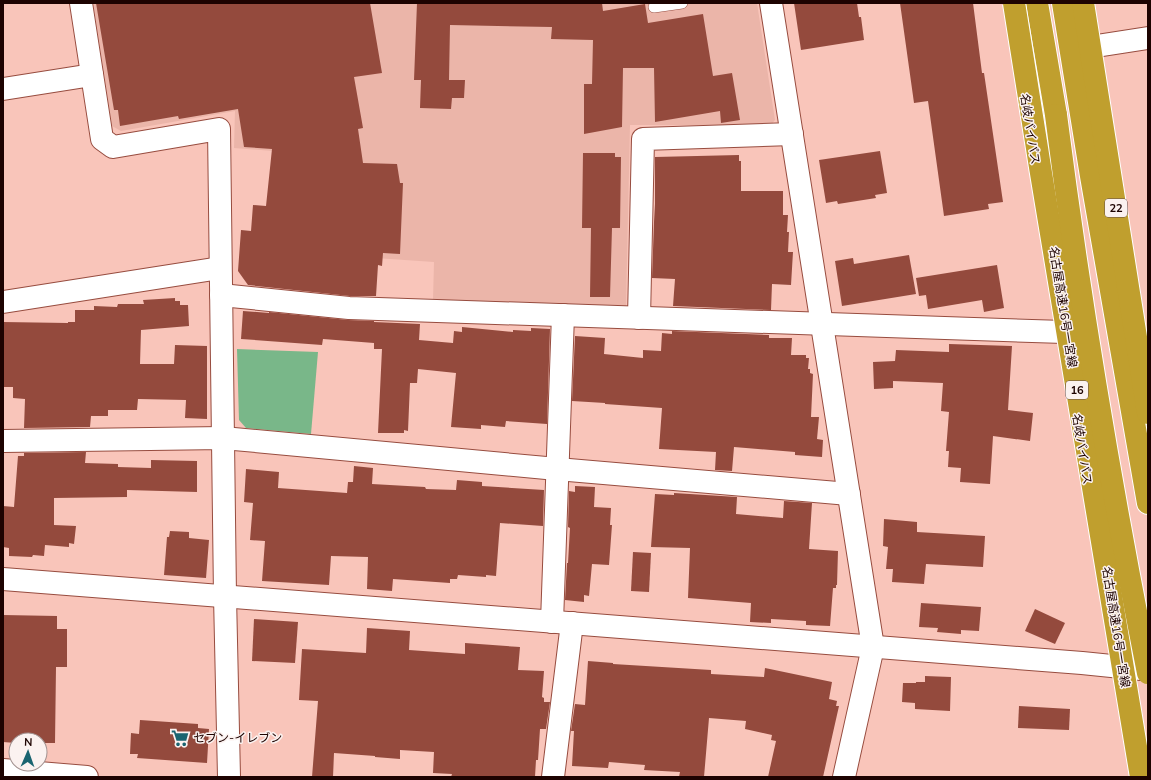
<svg xmlns="http://www.w3.org/2000/svg" width="1151" height="780" font-family="Mulish,'Noto Sans JP',sans-serif">
  <style>
    .built { fill: #ebb5a9 }
    .green { fill: #79b789 }
    .building { fill: #944a3d }
    .lines { fill: none; stroke-linecap: round; stroke-linejoin: round }
    .lane-casing { stroke: #974c3f; stroke-width: 12 }
    .street-casing { stroke: #974c3f; stroke-width: 24 }
    .secondary-casing { stroke: #974c3f; stroke-width: 24 }
    .highway-casing { stroke: #fff; stroke-width: 24 }
    .lane { stroke: #fff; stroke-width: 11 }
    .street { stroke: #fff; stroke-width: 22 }
    .secondary { stroke: #fff; stroke-width: 22 }
    .highway { stroke: #c09f2e; stroke-width: 22 }
    .highway-bridge-casing { stroke: #fff; stroke-width: 24; stroke-linecap: butt }
    .highway-bridge { stroke: #c09f2e; stroke-width: 22 }
    .labels { text-anchor: middle; stroke-width: 3; stroke-linejoin: round; paint-order: stroke }
    .shield { fill: #fbf2f0; stroke: #604b49; stroke-width: 1 }
    .shield-label { font-size: 11px; font-weight: bold; fill: #1d0301 }
    .street-label { font-size: 12px; fill: #1d0301; stroke: #fbf2f0 }
    .poi-label { font-size: 12px; fill: #1d0301; stroke: #fbf2f0; text-anchor: start }
  </style>
  <rect width="100%" height="100%" fill="#f9c5ba"/>
  <path class="built" d="M93,3H757L775,120L771,125H630L626,307L433,300L434,262L346,256L350,157L234,148L235,111L121,131L112,126Z"/>
  <path class="green" d="M237,349L318,352L311,434L246,428L239,420Z"/>
  <g class="building">
    <path d="M96,3H370L382,73L354,77L363,128L358,129L363,163L397,164L400,183H403L400,254L383,253L382,266L378,265L376,296H350L248,285L238,271L241,230L251,231L253,205L266,206L272,149L244,147L238,109L179,119L178,116L120,126L118,110H114Z"/>
    <path d="M417,3H602L603,11L645,4L648,23L703,14L713,76L732,73L740,120L721,123L720,111L655,122L654,68H623L622,127L584,134V84H592L593,40L551,39L552,27L450,25L449,80H465L464,98H452L451,109L420,108L421,80H414Z"/>
    <path d="M794,3H857L859,17H861L864,40L801,50Z"/>
    <path d="M900,3H973L982,73H984L1003,202L988,204L989,209L944,216L928,101L914,103Z"/>
    <path d="M880,151L887,193L875,195L876,198L838,204L837,201L826,203L819,160Z"/>
    <path d="M583,153H615V157H621L620,228H612L610,297H590L591,228H582Z"/>
    <path d="M739,155V161H741V191H783V215H788L787,232H789L788,252H793L791,285L772,284L771,310L673,306L675,279L652,278L654,222L655,204V157Z"/>
    <path d="M909,255L916,294L842,306L835,261L853,258L854,264Z"/>
    <path d="M997,265L1004,308L984,312L982,300L928,309L926,295L919,296L916,278Z"/>
    <path d="M175,298V301H180V305H188L189,326L141,330L140,364H174L175,345L207,346V419L185,418L186,400L138,399L137,410H108V416H91L90,427L24,428L25,399L13,398V387H3V322L68,323V322H75V310H94V306L117,307L118,304H144L143,300Z"/>
    <path d="M243,311L269,313V312L348,320L374,321V322L420,324L419,340L453,343L454,331L462,332V327L513,332V330L531,331V328L550,329L547,424L506,421L505,427L481,425V429L451,427L456,373L418,369L417,383H410L408,431L404,430V433H378L382,349H374V343L323,339L322,345L241,339Z"/>
    <path d="M672,331L769,335V338H792L791,355H806V358H809L808,369H810V373L813,374L811,417H819L817,439L823,440L822,457L795,455V452L734,447L732,471L715,470L716,452L659,449L662,408L605,404V403L572,401L575,336L605,338L604,354L643,358V350L661,351L662,333L672,334Z"/>
    <path d="M949,344L1012,346L1008,410L1033,413L1030,441L993,436L990,484L960,482L961,468L948,467L949,451H946L949,412L941,411L943,383L893,381V388L874,389L873,362L895,361L896,350L949,352Z"/>
    <path d="M86,452L85,463L118,464V467L151,468V460L197,461V492L127,490V497L54,498V525L76,526L74,544L69,543V547L45,545L44,556L33,555L32,557L9,556V548L3,547V506L14,507L18,456H24V453Z"/>
    <path d="M354,466L373,468L372,484L425,487L426,489L456,490L457,480L482,482V486L544,490L543,526L500,523L496,576L486,575V577L458,575L457,579H450V583L393,579L392,591L367,589L368,557L331,556L329,585L262,581L265,541L250,540L253,503L244,502L246,469L279,472L278,488L347,493L348,482H353Z"/>
    <path d="M575,486L595,487L594,507L611,508L610,525H612L609,565L592,564L589,596L584,595V602L565,600L567,563H568L570,528L568,527L569,491L575,492Z"/>
    <path d="M674,493L737,497L736,514L783,518L784,501L812,503L809,549L838,551L837,585H836V588H833L830,626L806,625V621L771,619V623L750,622L751,603L688,598L690,548L651,547L655,494L674,495Z"/>
    <path d="M884,519L917,522V532L985,536L983,567L926,564L924,584L892,582L893,569H886L888,547L883,546Z"/>
    <path d="M170,531L189,532V538L209,540L206,578L164,575L167,537H169Z"/>
    <path d="M633,552L651,553L649,592L631,591Z"/>
    <path d="M921,603L981,607L979,631L961,630V634L937,632L938,628L919,627Z"/>
    <path d="M1035,609L1065,623L1055,644L1025,631Z"/>
    <path d="M3,615L57,616V629H67V667H56L55,743H40V740H16V743L3,742Z"/>
    <path d="M254,619L298,622L295,663L252,661Z"/>
    <path d="M367,628L410,631L409,650L465,654V643L520,647L518,670L544,671L542,697L544,698V702H550L546,729H540L538,760H536L535,777H451L452,774L433,773L434,752L400,750V759L375,757V756L334,753L333,777H312L318,701L299,700L302,649L366,653Z"/>
    <path d="M588,661L613,663V664L711,670V674L764,677L765,668L832,682L829,699L837,701L836,706H839L823,777H768L776,741L771,740L772,735L745,729L746,721L709,718L704,777H679L680,772L644,770L645,765L609,762L608,768L572,766L574,731H571L575,704L585,705Z"/>
    <path d="M925,676L951,677L950,711L915,709V703L902,702L903,683H916V682H925Z"/>
    <path d="M1019,706L1070,709L1069,730L1018,728Z"/>
    <path d="M140,720L198,724V728L209,729L207,763L137,758L138,754H130L131,733L139,734Z"/>
  </g>
  <g class="lines">
    <g class="lane-casing">
      <path id="lane" d="M654,7L682,3"/>
    </g>
    <g class="street-casing">
      <g id="street">
        <path d="M81,3L102,139L113,147L219,129L225,596"/>
        <path d="M771,3L873,647L844,777"/>
        <path d="M1090,47L1148,38"/>
        <path d="M3,89L92,75"/>
        <path d="M221,295L349,308L1064,332"/>
        <path d="M3,302L220,268"/>
        <path d="M639,318L643,139L792,134"/>
        <path d="M3,441L223,438L557,469L849,494"/>
        <path d="M552,622L563,315"/>
        <path d="M3,770L87,777"/>
        <path d="M553,777L572,623"/>
      </g>
    </g>
    <g class="secondary-casing">
      <g id="secondary">
        <path d="M3,579L1082,663L1141,669"/>
        <path d="M225,596L229,777"/>
      </g>
    </g>
    <g class="highway-casing">
      <g id="highway">
        <path d="M1037,3L1056,115"/>
        <path d="M1063,3L1091,176L1148,503"/>
        <path d="M1083,3L1148,413"/>
      </g>
    </g>
    <use href="#lane" class="lane"/>
    <use href="#street" class="street"/>
    <use href="#secondary" class="secondary"/>
    <use href="#highway" class="highway"/>
    <g class="highway-bridge-casing">
      <g id="highway-bridge">
        <path d="M1014,3L1040,167L1141,777"/>
        <path d="M1056,115C1080,302 1111,488 1148,673"/>
      </g>
    </g>
    <use href="#highway-bridge" class="highway-bridge"/>
  </g>
  <defs>
    <g id="supermarket-bare" transform="scale(1.38)"><path d="M-6-5.5h2.5l.6 2H6L4.5 2H-2.5L-4.4-4H-6ZM-1.5 3.2a1.3 1.3 0 1 0 .1 0ZM3 3.2a1.3 1.3 0 1 0 .1 0Z" fill="#1a6470" stroke="#fbf2f0" stroke-width="2.5" paint-order="stroke"/></g>
  </defs>
  <g fill-rule="evenodd">
    <use href="#supermarket-bare" x="180" y="738"/>
  </g>
  <g class="labels">
    <g class="shield">
      <rect x="1105" y="199" width="22" height="18" rx="3"/>
      <rect x="1066" y="381" width="22" height="18" rx="3"/>
    </g>
    <g class="shield-label">
      <text x="1116" y="212">22</text>
      <text x="1077" y="394">16</text>
    </g>
    <g class="street-label">
      <text transform="translate(1030 129) rotate(81)" y="4">名岐バイパス</text>
      <text transform="translate(1063 307) rotate(81)" y="4">名古屋高速16号一宮線</text>
      <text transform="translate(1082 449) rotate(81)" y="4">名岐バイパス</text>
      <text transform="translate(1116 627) rotate(81)" y="4">名古屋高速16号一宮線</text>
    </g>
    <g class="poi-label">
      <text x="193" y="742">セブン-イレブン</text>
    </g>
  </g>
  <rect width="1151" height="780" fill="none" stroke="#1d0301" stroke-width="8"/>
  <g transform="translate(28 752) rotate(2)"><circle r="19" fill="#fbf2f0" stroke="#a29290"/>
  <path d="M0-3L7 15L0 10L-7 15Z" fill="#1a6470"/>
  <text y="-6" font-size="11" font-weight="bold" text-anchor="middle" fill="#1d0301">N</text>
  </g>
</svg>
